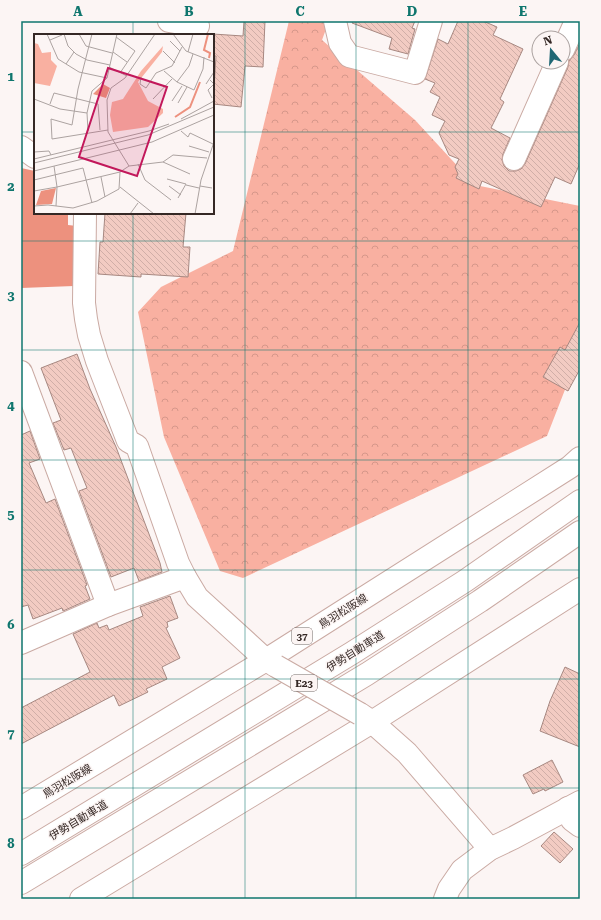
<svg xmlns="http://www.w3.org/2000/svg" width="601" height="920" font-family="'Roboto Serif','Noto Sans JP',serif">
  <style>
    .forest { fill: url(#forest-crowns) }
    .water { fill: #ed917e }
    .building { fill: url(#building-back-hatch); stroke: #a78881 }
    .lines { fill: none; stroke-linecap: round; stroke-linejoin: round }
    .minor-casing { stroke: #caaaa3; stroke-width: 24 }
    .primary-casing { stroke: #caaaa3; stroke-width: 24 }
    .motorway-casing { stroke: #caaaa3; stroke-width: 24 }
    .minor { stroke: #fff; stroke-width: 22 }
    .primary { stroke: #fff; stroke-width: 22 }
    .motorway { stroke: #fff; stroke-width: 22 }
    .minor-bridge-casing { stroke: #caaaa3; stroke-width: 24; stroke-linecap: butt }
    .minor-bridge { stroke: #fff; stroke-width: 22 }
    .grid { fill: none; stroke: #0f766e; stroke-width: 1; stroke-opacity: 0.55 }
    .labels { text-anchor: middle; stroke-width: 3; stroke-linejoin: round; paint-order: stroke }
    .shield { fill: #fcf5f4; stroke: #716663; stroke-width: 1 }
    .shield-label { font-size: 10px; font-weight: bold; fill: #352825 }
    .street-label { font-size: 11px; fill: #352825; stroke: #fcf5f4 }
    .inset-river { fill: none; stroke: #ed917e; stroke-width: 2 }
    .inset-road { fill: none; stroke: #aca3a1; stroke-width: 1 }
    .view { fill: #c2185b; fill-opacity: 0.15; stroke: #c2185b; stroke-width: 2 }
    .inset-edge { fill: none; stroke: #352825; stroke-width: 2 }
    .neatline { fill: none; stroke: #0f766e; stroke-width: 1.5 }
    .grid-label { font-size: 13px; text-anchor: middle; font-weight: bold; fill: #0f766e }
  </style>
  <defs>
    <pattern id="forest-crowns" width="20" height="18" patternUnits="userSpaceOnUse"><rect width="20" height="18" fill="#f9b0a1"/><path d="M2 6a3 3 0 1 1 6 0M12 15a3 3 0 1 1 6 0" fill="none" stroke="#d6978a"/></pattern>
    <pattern id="building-back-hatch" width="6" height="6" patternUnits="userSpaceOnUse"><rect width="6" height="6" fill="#f2cbc2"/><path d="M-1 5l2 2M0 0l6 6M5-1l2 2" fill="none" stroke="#d0aea7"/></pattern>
  </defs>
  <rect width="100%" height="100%" fill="#fcf5f4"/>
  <path class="forest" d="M289,21H329L322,40L415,120L475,185L580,206V351L547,436L243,578L220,571L164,437L138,312L161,287L233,251Z"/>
  <path class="water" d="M21,168L35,171V213H68V225L77,226L74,286L21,288Z"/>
  <g class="building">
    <path d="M244,21H265L263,67L245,66L241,107L213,104L216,56H213V34L243,36Z"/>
    <path d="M353,21H415L412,28L415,29L408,54L389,49L392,38L352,23Z"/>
    <path d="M458,21H483L497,27L493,35L523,49L500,99L504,102L491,128L510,138L503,154L502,160L504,166L509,171H516L521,169L525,164L568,67L569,61L574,55L580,43V163L571,184L555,177L541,207L482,181L479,189L456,178L458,174L455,167L459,159L449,155L439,133L445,121L432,115L440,97L430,92L435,83L425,79L438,39L448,44Z"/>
    <path d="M105,213H186L183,247H190L188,277L141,274V277L98,274L100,242H103Z"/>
    <path d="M580,322V369L568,391L543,377L560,347L565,350Z"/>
    <path d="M77,354L90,389L116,447L160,563L162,572L139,581L134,568L111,577L79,491L87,488L71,448L64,450L53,423L61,420L41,368Z"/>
    <path d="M30,431L40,459L29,463L46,503L55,499L87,585L85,586L90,599L63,611L62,608L33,619L28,605L21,607V435Z"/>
    <path d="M170,596L178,618L167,622L168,627L166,628L180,658L162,667L167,679L146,689L148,692L119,706L114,695L21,744V708L90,672L73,634L97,623L99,628L107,625L109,630L143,616L140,607Z"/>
    <path d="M565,667L580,674V747L540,731L550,701Z"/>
    <path d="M552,760L563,782L545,791L544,789L533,794L523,775Z"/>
    <path d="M554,832L573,849L560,863L541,846Z"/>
  </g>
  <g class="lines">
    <g class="minor-casing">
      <g id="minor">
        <path d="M169,21L198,26"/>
        <path d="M335,21L340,43L349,56L415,73L431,21"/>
        <path d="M563,50L576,21"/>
        <path d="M21,147L35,157"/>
        <path d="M514,159L557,62"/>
        <path d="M85,213L84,303L86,319L89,335L97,361L128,441L137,446L178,563L185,577L197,597L266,660L276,666"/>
        <path d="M21,372L108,605"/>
        <path d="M21,643L108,605L185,577"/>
        <path d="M360,714L372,722L407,753L490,849"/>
        <path d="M568,808L572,820L580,826"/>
        <path d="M445,899L449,889L462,870L490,849L513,838L580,802"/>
      </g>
    </g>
    <g class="primary-casing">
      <g id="primary">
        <path d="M21,808L266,660L570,467L580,458"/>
        <path d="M81,899L372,722L580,589"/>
      </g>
    </g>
    <g class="motorway-casing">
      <g id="motorway">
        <path d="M21,854L352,653L465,581L580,501"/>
        <path d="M21,883L367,674L480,601L580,532"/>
      </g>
    </g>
    <use href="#minor" class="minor"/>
    <use href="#primary" class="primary"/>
    <use href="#motorway" class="motorway"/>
    <g class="minor-bridge-casing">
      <path id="minor-bridge" d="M276,666L360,714"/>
    </g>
    <use href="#minor-bridge" class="minor-bridge"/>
  </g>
  <path class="grid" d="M133,21V35M245,21V899M356,21V899M468,21V899M21,132H35M213,132H580M133,213V899M21,241H580M21,350H580M21,460H580M21,570H580M21,679H580M21,788H580"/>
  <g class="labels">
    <g class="shield">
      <rect x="292" y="628" width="20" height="16" rx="3"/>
      <rect x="291" y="675" width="26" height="16" rx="3"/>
    </g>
    <g class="shield-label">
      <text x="302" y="640">37</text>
      <text x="304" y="687">E23</text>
    </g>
    <g class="street-label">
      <text transform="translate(343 611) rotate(-32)" y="4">鳥羽松阪線</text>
      <text transform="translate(355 651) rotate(-32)" y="4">伊勢自動車道</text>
      <text transform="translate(67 781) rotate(-31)" y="4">鳥羽松阪線</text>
      <text transform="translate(78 820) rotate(-31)" y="4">伊勢自動車道</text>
    </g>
  </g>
  <g transform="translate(34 34)">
    <rect width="180" height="180" fill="#fcf5f4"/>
    <path d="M0,9L4,10L8,19L17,18V26L23,32L16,52L0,49ZM129,12L128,18L104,48L114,67L129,75V79L114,93L79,98L76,81L78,68L89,65L107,37Z" fill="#f9b0a1"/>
    <path d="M69,50L76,54L72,64L59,60ZM22,154L18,170L2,171L7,157Z" fill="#ed917e"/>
    <path class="inset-river" d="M174,0L170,16L176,19L175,24M141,83L156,73L166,48"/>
    <path class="inset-road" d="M13,0L24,25L45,38L73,44M30,0L34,12L42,20L53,26L76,31M45,0L52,12L78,19M58,0L44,55L38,91L17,85L18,105L74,96M139,0L152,17L180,28M82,3L101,17L86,39M16,6L28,1M136,7L146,17M129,17L141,29M79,18L93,28M154,18L159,0M32,30L40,18M75,33L93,42M130,37L143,48L160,56L169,35L170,23M107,43L106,50L112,54L122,39L138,32L148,13M176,46L180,50L174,56L178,64M143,48L155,32L159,20M172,50L180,38M0,65L26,75L53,79L58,57L73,44L83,0M119,65L138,45M138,67L148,52M144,69L153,53M16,70L20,59L64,70L66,96M53,79L54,97M147,85L180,67M147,97L154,103L156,99L179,110M155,112L175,118M0,118L15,117L17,121M0,125L115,97L135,90M129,128L156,140M0,129L114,101L180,73M104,130L111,146L137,166M20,132L23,153L22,172M95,132L74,98L73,66L77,54L91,44L121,0M0,137L118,108L180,81M67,143L71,163M133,145L152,150L144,164M0,146L49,134L58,169M152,151L165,154M135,152L147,161M166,152L178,154M23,153L86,138L95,132L129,128L139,121L173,124M86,153L120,180M0,157L23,153M0,172L14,171L39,174L63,167L85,155L86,138M96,180L104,169M161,180L167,146L180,108"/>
    <path class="view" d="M74,34L133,53L103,142L45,123Z"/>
    <rect width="180" height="180" class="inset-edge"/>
  </g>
  <rect width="601" height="920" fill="none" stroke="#fcf5f4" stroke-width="44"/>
  <g transform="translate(551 50) rotate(342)"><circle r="19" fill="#fcf5f4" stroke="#aca3a1"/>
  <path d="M0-3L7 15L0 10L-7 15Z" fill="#1f6774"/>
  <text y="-6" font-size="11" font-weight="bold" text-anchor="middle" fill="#352825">N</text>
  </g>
  <rect x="22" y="22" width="557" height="876" class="neatline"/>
  <g class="grid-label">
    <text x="78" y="16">A</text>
    <text x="189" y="16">B</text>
    <text x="300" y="16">C</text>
    <text x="412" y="16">D</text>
    <text x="523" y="16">E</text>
    <text x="11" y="81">1</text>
    <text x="11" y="191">2</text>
    <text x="11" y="300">3</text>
    <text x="11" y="410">4</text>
    <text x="11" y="519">5</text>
    <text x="11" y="629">6</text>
    <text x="11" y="738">7</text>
    <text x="11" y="848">8</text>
  </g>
</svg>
